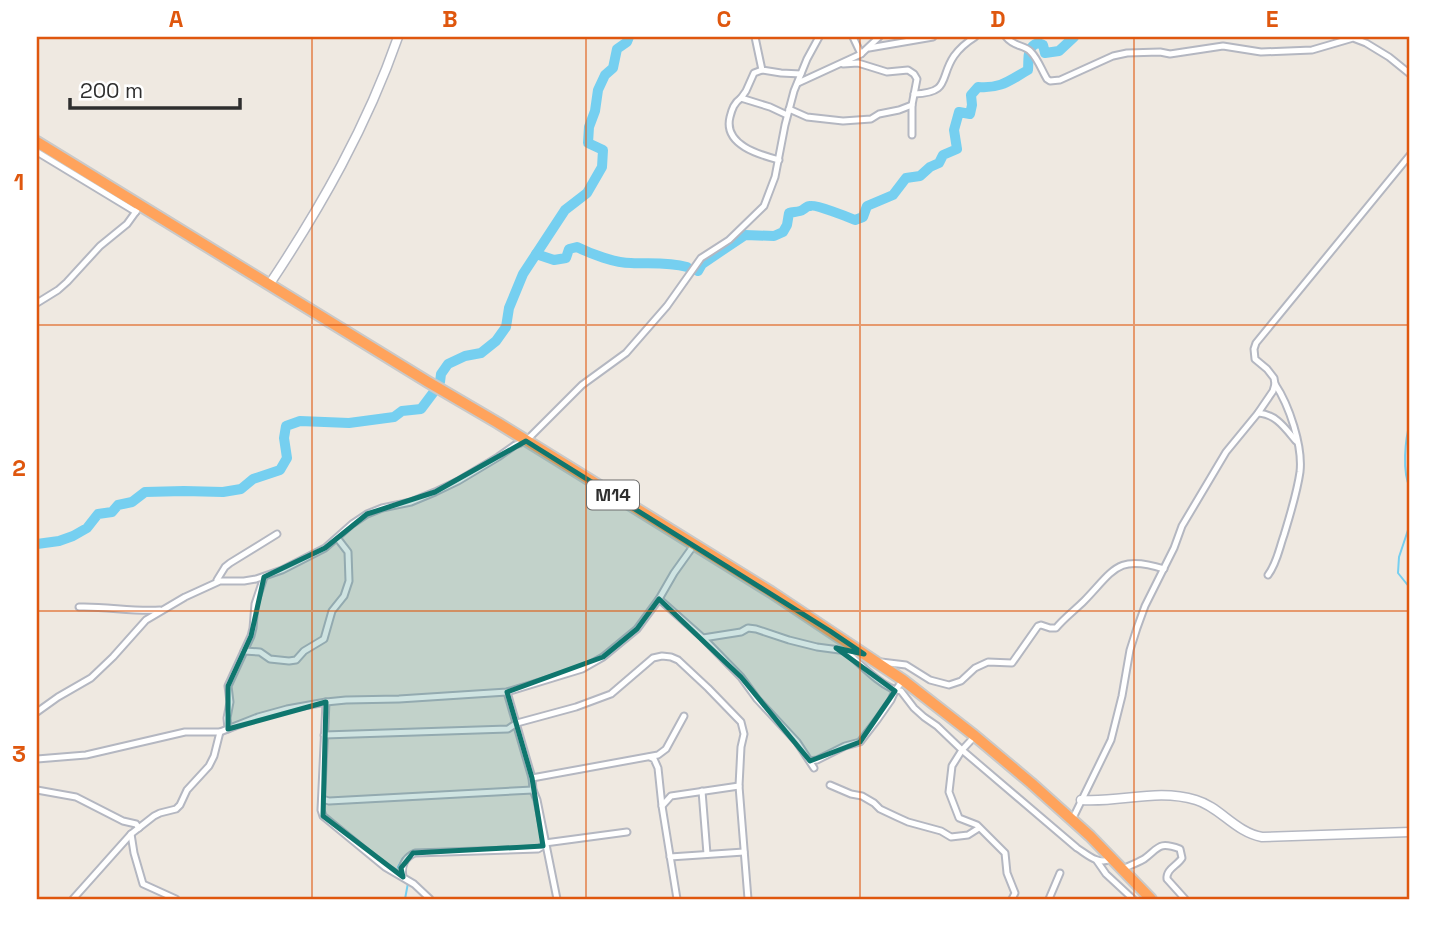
<svg xmlns="http://www.w3.org/2000/svg" width="1447" height="936" font-family="'Space Grotesk',sans-serif">
  <style>
    .lines { fill: none; stroke-linecap: round; stroke-linejoin: round }
    .stream { stroke: #75cff0; stroke-width: 2 }
    .river { stroke: #75cff0; stroke-width: 10 }
    .street-casing { stroke: #b4b7c1; stroke-width: 9 }
    .secondary-casing { stroke: #b4b7c1; stroke-width: 11 }
    .highway-casing { stroke: #c9c9c9; stroke-width: 14 }
    .street { stroke: #fff; stroke-width: 5 }
    .secondary { stroke: #fff; stroke-width: 8 }
    .highway { stroke: #ffa35c; stroke-width: 10 }
    .marked { fill: #0f766e; fill-opacity: 0.2; stroke: #0f766e; stroke-width: 5; stroke-linejoin: round }
    .grid { fill: none; stroke: #df570e; stroke-width: 2; stroke-opacity: 0.55 }
    .labels { text-anchor: middle; stroke-width: 5; stroke-linejoin: round; paint-order: stroke }
    .shield { fill: #fff; stroke: #6d6d6d; stroke-width: 2 }
    .shield-label { font-size: 18px; font-weight: bold; fill: #2e2e2e }
    .neatline { fill: none; stroke: #df570e; stroke-width: 2.5 }
    .grid-label { font-size: 23px; text-anchor: middle; font-weight: bold; fill: #df570e }
  </style>
  <rect width="100%" height="100%" fill="#efe9e1"/>
  <g class="lines">
    <g class="stream">
      <path d="M1410,423C1405,439 1402,472 1410,488"/>
      <path d="M1410,524L1399,557L1398,573L1410,588"/>
      <path d="M1410,663L1408,671L1410,673"/>
      <path d="M401,873L398,867L403,858"/>
      <path d="M405,899L408,883"/>
    </g>
    <g class="river">
      <path d="M536,254L554,260L566,258L569,249L577,247C591,254 615,263 631,263C650,264 668,262 687,267"/>
      <path d="M696,270L698,271L702,264L745,235L774,236L783,232L787,225L789,213C792,212 796,212 800,211C804,210 806,206 810,206C815,204 848,217 855,220L863,217L867,206L893,195L906,178L920,176L930,167L939,163L943,155L957,149L954,130L959,112L970,114L972,105L971,95L978,87C1001,89 1010,80 1028,70C1029,58 1026,47 1038,43L1043,45L1045,53L1059,51L1074,37"/>
      <path d="M440,382L441,374L448,364L465,356L481,353L496,341L506,327L509,308L523,274L565,210L587,193L602,167L603,150L588,143L589,127L595,111L598,90L605,75L613,68L617,49L627,42L629,37"/>
      <path d="M37,544L59,541L73,536L87,528L98,514L112,512L118,505L132,502L145,492L184,491L223,492L241,489L253,479L280,470L287,458L284,438L286,426L300,421L349,423L394,417L402,411L421,409L433,393"/>
    </g>
    <g class="street-casing">
      <g id="street">
        <path d="M755,37L762,70L781,73L801,74"/>
        <path d="M853,37L861,54"/>
        <path d="M1006,37C1015,48 1024,44 1031,52C1038,59 1042,71 1047,79L1050,81L1060,80L1113,56L1127,53L1160,52L1170,54L1223,46L1261,52L1312,50L1353,38L1366,43L1389,57L1410,74"/>
        <path d="M869,48L933,37"/>
        <path d="M843,64L858,63L887,72L908,70L914,74L917,79L912,105V135"/>
        <path d="M798,83L861,54L879,37"/>
        <path d="M914,94C951,93 939,78 954,56C959,49 967,42 975,37"/>
        <path d="M741,98L746,91L754,73L762,70"/>
        <path d="M789,109L807,117L843,121L871,119L879,114L899,110L912,105"/>
        <path d="M37,152L136,212"/>
        <path d="M779,160C760,155 723,145 730,117C732,109 734,103 741,98L770,107L787,115"/>
        <path d="M37,303L58,290L67,282L100,246L127,224L140,206"/>
        <path d="M1258,413C1276,414 1285,428 1296,441"/>
        <path d="M1268,575C1277,563 1279,549 1284,535C1290,515 1297,493 1300,472C1303,446 1289,405 1275,384"/>
        <path d="M217,580L225,567L230,563L277,534"/>
        <path d="M659,599L703,638L741,677L757,699L797,742L814,768"/>
        <path d="M79,607C106,606 133,612 160,610"/>
        <path d="M703,638L741,632L748,628L756,629L789,640L817,647L847,651"/>
        <path d="M845,650C858,662 884,690 901,691L914,708L924,717L937,726L962,750L1077,848C1088,855 1097,864 1109,860L1111,858"/>
        <path d="M244,651L260,652L270,659L289,661L296,660L304,651L324,639L332,611L344,596L349,581L348,552L338,539"/>
        <path d="M881,662L906,665L930,680L949,685L961,681L975,668L988,662L1012,663L1038,626L1041,625L1050,628H1056C1064,618 1075,610 1084,601C1114,570 1117,554 1164,569"/>
        <path d="M507,692L532,778L533,790L537,800L557,899"/>
        <path d="M326,702L321,810L323,816L385,867L414,884L430,899"/>
        <path d="M37,712L58,697L91,678L113,657L146,620L185,597L220,581H244L256,579L282,570L325,548L352,524L367,514L382,508L411,502L435,492L458,481L498,457L515,445L526,441L582,385L626,353L667,306L701,258L729,240L764,206L775,177L785,125L794,91L807,59L819,37"/>
        <path d="M228,729L227,718L230,702L228,686L251,636L253,628L255,604L264,577"/>
        <path d="M324,735L508,729L517,723L576,707L611,694L653,658L662,656L671,657L678,660L708,688L741,722L744,734L741,747L739,786L748,899"/>
        <path d="M975,736L962,750L952,766L949,792L959,818L977,825L1005,853L1007,873L1015,893L1012,899"/>
        <path d="M650,757L654,759L658,768L662,806L677,899"/>
        <path d="M37,759L86,755L185,732H220L258,717L287,709L326,702L346,700L399,699L507,692L582,669L603,657L637,629L659,599L674,573L694,545"/>
        <path d="M810,761L817,760L845,746L860,742L877,720L891,700L895,691L903,680"/>
        <path d="M532,778L658,755L666,749L684,716"/>
        <path d="M830,785L851,794L862,796L874,803L880,809L897,817L908,822L941,831L951,837L968,835L979,828"/>
        <path d="M37,790L76,797L123,821L136,824L139,828"/>
        <path d="M702,791L707,854"/>
        <path d="M322,799L329,801L533,790"/>
        <path d="M662,806L671,796L739,786"/>
        <path d="M1072,820L1111,740L1122,696L1130,650L1137,628L1145,606L1174,548L1182,526L1226,452L1258,413L1273,391L1275,384L1274,378L1267,369L1255,359L1254,349L1256,343L1410,155"/>
        <path d="M131,834L134,853L143,884L176,899"/>
        <path d="M670,857L744,852"/>
        <path d="M1097,861L1106,874L1133,899"/>
        <path d="M1122,869C1129,866 1137,863 1144,859C1159,848 1158,841 1180,849L1182,858C1177,866 1166,869 1167,879L1185,899"/>
        <path d="M403,877C401,866 404,858 415,853L538,849L543,846L545,843L627,832"/>
        <path d="M73,899L131,834L154,816L160,813L176,809L180,805L187,790L209,766L214,756L220,732"/>
        <path d="M1049,899L1060,873"/>
      </g>
    </g>
    <g class="secondary-casing">
      <g id="secondary">
        <path d="M269,285C321,207 367,126 398,37"/>
        <path d="M1081,800C1121,803 1156,788 1196,800C1220,807 1235,832 1262,837L1410,832"/>
      </g>
    </g>
    <g class="highway-casing">
      <path id="highway" d="M37,142L428,382L498,423L771,592L903,680L975,736L1031,783L1090,836L1151,899"/>
    </g>
    <use href="#street" class="street"/>
    <use href="#secondary" class="secondary"/>
    <use href="#highway" class="highway"/>
  </g>
  <path class="marked" d="M526,441L830,631L864,654L836,648L895,691L860,742L810,761L741,677L659,599L637,629L603,657L507,692L532,778L543,846L413,853L401,868L403,877L323,816L326,702L228,729V686L251,636L264,577L325,548L367,514L435,492Z"/>
  <path class="grid" d="M312,37V899M586,37V899M860,37V899M1134,37V899M37,325H1410M37,611H1410"/>
  <g class="labels">
    <rect class="shield" x="587" y="480.5" width="52" height="29" rx="5"/>
    <g class="shield-label">
      <text x="613" y="501">M14</text>
    </g>
  </g>
  <rect width="1447" height="936" fill="none" stroke="#ffffff" stroke-width="77"/>
  <path d="M70 98v10h170v-10" fill="none" stroke="#2e2e2e" stroke-width="3.5"/>
  <text x="80" y="98" font-size="21" fill="#2e2e2e" stroke="#ffffff" stroke-width="5" paint-order="stroke">200 m</text>
  <rect x="38" y="38" width="1370" height="860" class="neatline"/>
  <g class="grid-label">
    <text x="176" y="27">A</text>
    <text x="450" y="27">B</text>
    <text x="724" y="27">C</text>
    <text x="998" y="27">D</text>
    <text x="1272" y="27">E</text>
    <text x="19" y="190">1</text>
    <text x="19" y="476">2</text>
    <text x="19" y="762">3</text>
  </g>
</svg>
